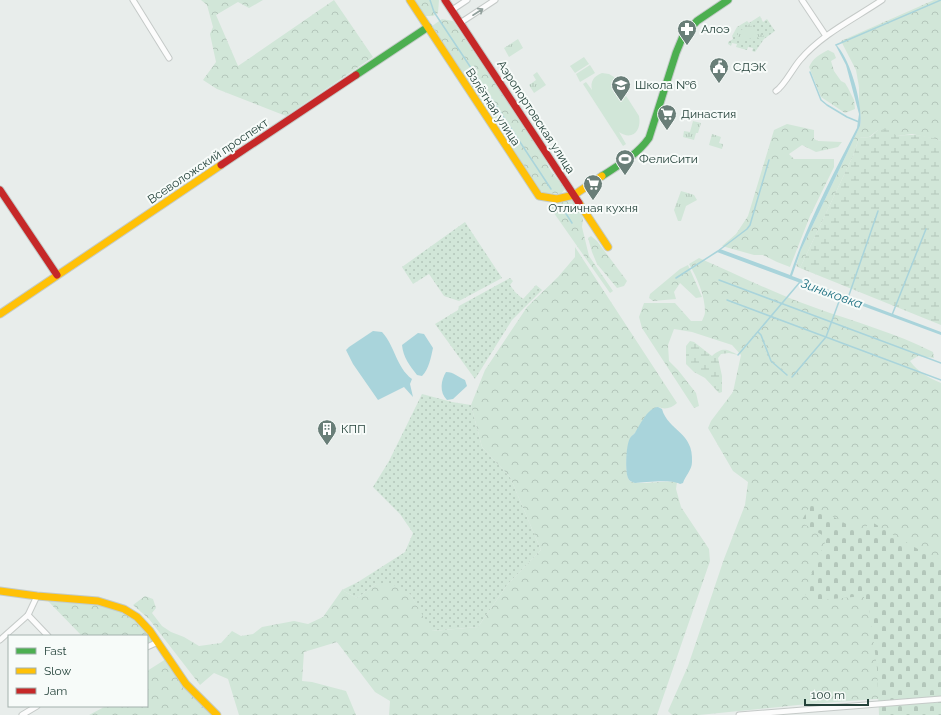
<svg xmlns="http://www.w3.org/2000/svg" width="941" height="715" font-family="Raleway,sans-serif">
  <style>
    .grass { fill: url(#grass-dots) }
    .forest { fill: url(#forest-crowns) }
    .wetland { fill: url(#wetland-marsh) }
    .cemetery { fill: url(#cemetery-stones) }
    .park { fill: url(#park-tufts) }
    .pitch { fill: #d1e6d8 }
    .water { fill: #a9d4db }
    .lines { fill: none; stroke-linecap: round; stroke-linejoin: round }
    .stream { stroke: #a9d4db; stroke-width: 1.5 }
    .street-casing { stroke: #c5cac8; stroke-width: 7 }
    .fast-casing { stroke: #c3cbc8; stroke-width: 9 }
    .slow-casing { stroke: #c3cbc8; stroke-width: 9 }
    .jam-casing { stroke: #c3cbc8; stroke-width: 9 }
    .street { stroke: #fcfcfc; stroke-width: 5 }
    .fast { stroke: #4caf50; stroke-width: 7 }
    .slow { stroke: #ffc107; stroke-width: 7 }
    .jam { stroke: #c62828; stroke-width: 7 }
    .oneway { stroke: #909f9b }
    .labels { text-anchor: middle; stroke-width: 4; stroke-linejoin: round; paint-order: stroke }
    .poi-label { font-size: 12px; fill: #24423a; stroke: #f7fbf9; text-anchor: start }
    .street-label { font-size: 12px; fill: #24423a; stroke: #f7fbf9 }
    .water-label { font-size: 13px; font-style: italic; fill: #1c6f80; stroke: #f7fbf9 }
  </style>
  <defs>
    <pattern id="grass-dots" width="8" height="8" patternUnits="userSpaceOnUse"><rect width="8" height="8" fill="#d1e6d8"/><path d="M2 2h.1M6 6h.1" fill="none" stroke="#b3c6ba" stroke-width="1.8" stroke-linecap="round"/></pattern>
    <pattern id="forest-crowns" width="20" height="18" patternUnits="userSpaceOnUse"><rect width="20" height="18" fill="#d1e6d8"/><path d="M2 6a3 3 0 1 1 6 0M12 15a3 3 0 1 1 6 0" fill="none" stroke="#b3c6ba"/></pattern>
    <pattern id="wetland-marsh" width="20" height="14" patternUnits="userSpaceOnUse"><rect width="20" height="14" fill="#d1e6d8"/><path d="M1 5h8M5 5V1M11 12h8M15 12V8" fill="none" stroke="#b3c6ba"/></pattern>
    <pattern id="cemetery-stones" width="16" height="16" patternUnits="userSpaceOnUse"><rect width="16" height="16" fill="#d1e6d8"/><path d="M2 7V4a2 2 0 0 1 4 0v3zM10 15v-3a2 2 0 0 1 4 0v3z" fill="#b3c6ba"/></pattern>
    <pattern id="park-tufts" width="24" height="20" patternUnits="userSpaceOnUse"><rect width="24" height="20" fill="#d1e6d8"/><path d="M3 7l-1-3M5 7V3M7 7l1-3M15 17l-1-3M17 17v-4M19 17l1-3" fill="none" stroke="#b3c6ba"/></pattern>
  </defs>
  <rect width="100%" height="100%" fill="#e8edeb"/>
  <g class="grass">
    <path d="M760,16L763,22L767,19L775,31L764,39L755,52L752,51L753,48L748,47L747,50L736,47L737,44L732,43L731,46L728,44V42L733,39L732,36L737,27L747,21L749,23Z"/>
    <path d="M465,222L502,278L459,301L444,296L429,274L413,284L402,267Z"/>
    <path d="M510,278L513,281L510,285L515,292L523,299L536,285L542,290L512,320L475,379L435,324L458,310L459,306Z"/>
    <path d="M422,394L452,402L471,405L482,447L510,477L541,550L507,585L478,627L431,631L410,594L376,584L357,598L342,590L358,582L405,552L413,533L400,514L373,487L389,461Z"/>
  </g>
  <g class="forest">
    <path d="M201,0H263L249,8L238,2L216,15L238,66L334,0L373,57L286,116L217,89L203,80L216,62L210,34L213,27L207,5Z"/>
    <path d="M413,0H439L438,13L433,16H424Z"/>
    <path d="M934,0H941V141L935,139L912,134L897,136L878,130L869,137L859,138L853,156L800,268L796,266L801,250L860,126L861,120L859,102V87L856,70L841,41Z"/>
    <path d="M442,19L453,21L545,159C549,171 558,179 565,189L561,194L544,193L541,191L432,26Z"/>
    <path d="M828,50L834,53L836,58L831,61L834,71L841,81L845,83L848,88L854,100L855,109L845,113L821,97L809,67C813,58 819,55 828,50Z"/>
    <path d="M787,124L814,130V139L818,141L842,142L838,147L816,152L802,145L789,154L794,159H834V167L810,216L790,267L777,262L763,255H754L722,246L736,234L748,216L774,130Z"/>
    <path d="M572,199L578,205L583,219L582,227L589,256L613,291L610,293L549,206L552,202Z"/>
    <path d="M591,236L597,241L627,281L624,286L617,288L597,264L592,252L588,238Z"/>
    <path d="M575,247L677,403C672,408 665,410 658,407C647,411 642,422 636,432C634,434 631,436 630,439C627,446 624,476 630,481C636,486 667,480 677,482L676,489L681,507L709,549L710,561L657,715H389L390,701L375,692L337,642L304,652L302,681L312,682L346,691L356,715H239L228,679L214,673L200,685L149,619L133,605L145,596L153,599L156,608L152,613L162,626L171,632L184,637L199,646L221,643L232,631L241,636L253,634L262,627L294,621L308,624L323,617L342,590L357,598L376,584L394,585L410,594L432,631L478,627L507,585L541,550L510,477L482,447L471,405L485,370L527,307L558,277L575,257Z"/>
    <path d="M699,258C738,275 776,294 816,308C855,322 896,333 933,352L934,358L918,356L910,361C918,372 929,378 941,383V694L798,705L699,715H672L668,711L688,666L724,559L745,505L748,482L733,471L708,428L711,421L733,392L741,355L732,345L692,332L674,329L668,345L669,361L678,370L696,393L699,406L694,408L642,328L639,317L644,303H675L691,321H702C703,318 705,315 705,312C705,296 697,277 689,264Z"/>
    <path d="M688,265L702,297L696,298L680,283L674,292L676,299L653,301L649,298L650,294L680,269Z"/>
    <path d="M48,601C72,603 103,600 124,612C136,619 144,630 152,641L147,643V636H82Z"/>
    <path d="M166,659L185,687L211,715H89L106,706H147V671Z"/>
  </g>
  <g class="wetland">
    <path d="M888,129L897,136C913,134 926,135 941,141V325L800,268L853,156L859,138L870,137L878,130Z"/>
    <path d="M759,333H761L773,361L787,373V375L785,376L770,363Z"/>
    <path d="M690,341L694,342L712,356C723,347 726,349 738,355L729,353L721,354L718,358L722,376V392L719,393L705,378L694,372L686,364V346Z"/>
  </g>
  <path class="cemetery" d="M811,504L862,533L870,521L928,555L941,560V715H879L877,668L869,606L863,596L811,601L807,597L804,592L827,538L801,522Z"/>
  <g class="park">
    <path d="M750,24L755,32L764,36L761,40L757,37L740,41L737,33Z"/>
    <path d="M518,39L523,48L509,57L504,48Z"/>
    <path d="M537,72L546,85L534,93L529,85L536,80L533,75Z"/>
    <path d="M693,121L701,123L698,133H696L694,140L683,137L684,131L690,132Z"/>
    <path d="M712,134L721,137L719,143L723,144L722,149L709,145Z"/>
    <path d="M681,191L694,195L697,200L686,206L681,221H678L674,210Z"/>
  </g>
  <g class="pitch">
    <path d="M584,57L589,64L575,73L570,66Z"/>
    <path d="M590,65L595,73L580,82L576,74Z"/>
    <path d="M602,73L609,74L614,77L639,116C642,131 632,141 619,132L626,144L623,146L583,84L586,82L592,90C590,81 594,76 602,73Z"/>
  </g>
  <g class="water">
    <path d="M835,44C850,56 864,108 860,126L801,250L792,276L941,332V335L717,252L720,249L790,275C807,224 832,176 857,128L859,114L846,65Z"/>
    <path d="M373,331L382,332C395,346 396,367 412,379L410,384L413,397L404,387L378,400L353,364L346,350L349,347Z"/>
    <path d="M418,333L424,334L433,348C431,357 429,369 422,376L417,375C410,366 403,357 402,345Z"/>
    <path d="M446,372C454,372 458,377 465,380L467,386L453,399L447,400C439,392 441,380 446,372Z"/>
    <path d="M658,407L662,409C668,431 694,432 692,462C692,470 685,476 683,483L680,484C672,479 645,482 635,483C632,482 629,481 628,478C625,470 626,445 630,438C632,435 635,434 636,431C641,423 648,408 658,407Z"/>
  </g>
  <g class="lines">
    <g class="stream">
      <path d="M430,0L434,12L551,189"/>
      <path d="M836,45L941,0"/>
      <path d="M810,72L821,100L827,105L847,117L859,122"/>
      <path d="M561,206L572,223"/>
      <path d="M676,278L718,251L747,229L750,225L769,160"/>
      <path d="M719,280L941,363"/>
      <path d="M848,298L878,211"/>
      <path d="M727,300L941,380"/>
      <path d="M892,315L926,229"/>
      <path d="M758,332L761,335L771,361L787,375"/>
      <path d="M738,355L800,282"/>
      <path d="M792,377L826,337L841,296"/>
    </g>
    <g class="street-casing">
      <g id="street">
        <path d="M133,0L169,58"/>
        <path d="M802,0L826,36"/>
        <path d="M452,10L467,0"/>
        <path d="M460,23L495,0"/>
        <path d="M776,91C784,86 793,68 800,60C822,34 854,19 882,0"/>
        <path d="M28,615L48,636"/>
        <path d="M0,640L28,615L37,596"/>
        <path d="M147,647L158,642"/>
        <path d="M22,715L37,706"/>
        <path d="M739,715L941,699"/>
      </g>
    </g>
    <g class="fast-casing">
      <g id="fast">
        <path d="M356,75L428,27"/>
        <path d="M602,176C619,165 637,155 649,138L676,53L683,36L697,21L728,0"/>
      </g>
    </g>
    <g class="slow-casing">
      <g id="slow">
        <path d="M410,0L539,196L557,199L574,195L602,176"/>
        <path d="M579,203L608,247"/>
        <path d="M0,314L221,165"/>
        <path d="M0,591L37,596L98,601L124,609L137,617L150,631L186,684L217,715"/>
      </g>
    </g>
    <g class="jam-casing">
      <g id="jam">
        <path d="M445,0L579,203"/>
        <path d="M221,165L356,75"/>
        <path d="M0,190L57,275"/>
      </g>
    </g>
    <use href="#street" class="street"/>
    <use href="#fast" class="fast"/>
    <use href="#slow" class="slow"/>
    <use href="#jam" class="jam"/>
  </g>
  <defs><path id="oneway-shaft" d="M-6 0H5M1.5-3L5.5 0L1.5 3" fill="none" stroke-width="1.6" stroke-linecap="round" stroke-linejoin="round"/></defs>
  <use class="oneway" href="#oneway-shaft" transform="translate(478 12) rotate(-33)"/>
  <defs>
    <g id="pharmacy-pin" transform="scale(1)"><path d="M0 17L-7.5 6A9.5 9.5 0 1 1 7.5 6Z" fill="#697e78" stroke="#f7fbf9"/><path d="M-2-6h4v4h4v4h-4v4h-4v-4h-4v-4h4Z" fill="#fff"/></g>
    <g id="civic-pin" transform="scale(1)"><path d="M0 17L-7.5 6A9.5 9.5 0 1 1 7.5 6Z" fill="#697e78" stroke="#f7fbf9"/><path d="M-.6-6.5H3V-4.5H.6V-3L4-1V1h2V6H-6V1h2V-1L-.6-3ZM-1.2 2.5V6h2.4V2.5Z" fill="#fff"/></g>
    <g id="school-pin" transform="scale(1)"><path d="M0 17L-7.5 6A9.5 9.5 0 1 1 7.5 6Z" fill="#697e78" stroke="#f7fbf9"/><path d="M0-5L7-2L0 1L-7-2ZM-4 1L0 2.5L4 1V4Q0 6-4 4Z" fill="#fff"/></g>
    <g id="supermarket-pin" transform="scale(1)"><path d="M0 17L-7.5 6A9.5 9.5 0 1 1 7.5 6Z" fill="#697e78" stroke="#f7fbf9"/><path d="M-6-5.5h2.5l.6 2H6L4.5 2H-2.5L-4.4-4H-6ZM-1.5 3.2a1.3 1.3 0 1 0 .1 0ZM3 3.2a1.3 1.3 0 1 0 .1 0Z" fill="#fff"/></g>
    <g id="stadium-pin" transform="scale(1)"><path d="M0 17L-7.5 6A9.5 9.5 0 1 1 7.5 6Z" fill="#697e78" stroke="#f7fbf9"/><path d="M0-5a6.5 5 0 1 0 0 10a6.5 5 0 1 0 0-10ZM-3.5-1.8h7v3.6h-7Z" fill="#fff"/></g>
    <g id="building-pin" transform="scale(1)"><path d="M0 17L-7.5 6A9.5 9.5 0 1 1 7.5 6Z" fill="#697e78" stroke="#f7fbf9"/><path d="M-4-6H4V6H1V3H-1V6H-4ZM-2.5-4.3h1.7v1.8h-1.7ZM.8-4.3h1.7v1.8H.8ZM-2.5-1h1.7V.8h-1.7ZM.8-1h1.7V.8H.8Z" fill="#fff"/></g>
  </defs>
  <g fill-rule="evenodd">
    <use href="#pharmacy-pin" x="687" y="29"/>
    <use href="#civic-pin" x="719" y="67"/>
    <use href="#school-pin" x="621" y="85"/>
    <use href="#supermarket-pin" x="667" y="114"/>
    <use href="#stadium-pin" x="625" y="159"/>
    <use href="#supermarket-pin" x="593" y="184"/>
    <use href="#building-pin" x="327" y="429"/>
  </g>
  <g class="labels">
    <g class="poi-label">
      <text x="701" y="33">Алоэ</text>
      <text x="733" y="71">СДЭК</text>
      <text x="635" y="89">Школа №6</text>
      <text x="681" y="118">Династия</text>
      <text x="639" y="163">ФелиСити</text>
      <text x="593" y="212" text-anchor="middle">Отличная кухня</text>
      <text x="341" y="433">КПП</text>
    </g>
    <g class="street-label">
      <text transform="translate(493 107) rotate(57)" y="4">Взлётная улица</text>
      <text transform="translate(536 117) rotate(57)" y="4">Аэропортовская улица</text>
      <text transform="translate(208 161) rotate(-34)" y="4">Всеволожский проспект</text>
    </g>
    <g class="water-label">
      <text transform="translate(832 293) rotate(20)" y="5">Зиньковка</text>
    </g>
  </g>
  <rect x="8" y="635" width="140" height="72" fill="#f7fbf9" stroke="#a3b1ad"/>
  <rect x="16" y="648" width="20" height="6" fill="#4caf50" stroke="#a3b1ad"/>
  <text x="44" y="655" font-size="12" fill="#24423a">Fast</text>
  <rect x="16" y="668" width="20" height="6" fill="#ffc107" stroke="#a3b1ad"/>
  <text x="44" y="675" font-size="12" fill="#24423a">Slow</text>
  <rect x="16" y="688" width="20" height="6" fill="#c62828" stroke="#a3b1ad"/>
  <text x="44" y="695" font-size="12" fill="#24423a">Jam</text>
  <path d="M805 699v6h63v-6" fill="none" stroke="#24423a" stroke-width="2"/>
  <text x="811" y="699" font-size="12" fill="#24423a" stroke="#f7fbf9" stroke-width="3" paint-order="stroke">100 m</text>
</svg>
